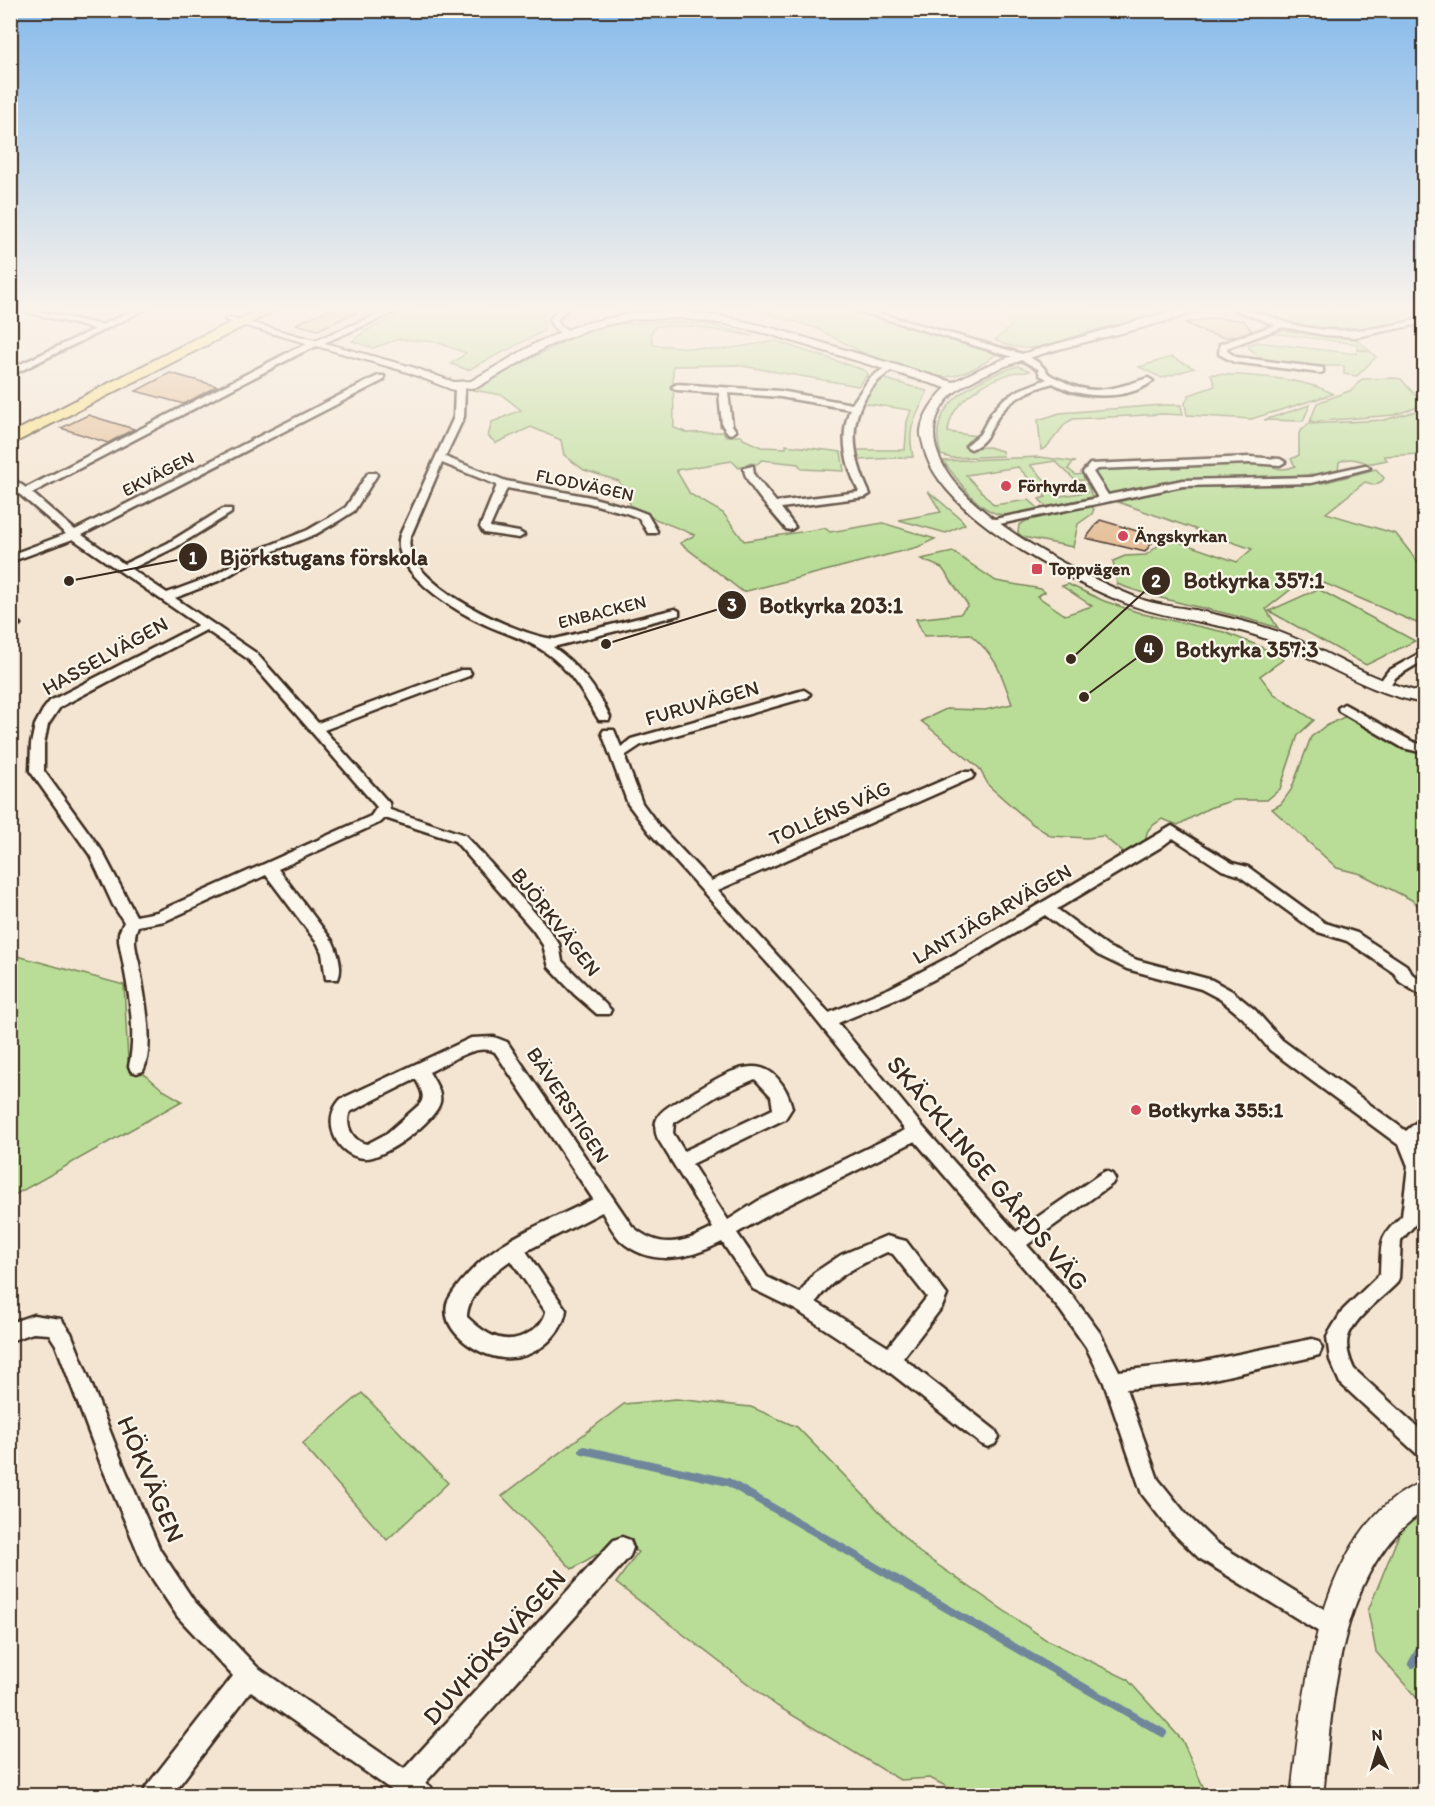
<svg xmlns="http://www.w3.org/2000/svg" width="1435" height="1806" font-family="Itim,sans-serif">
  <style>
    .green { fill: #b9dd97; stroke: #7a845a; stroke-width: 1.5 }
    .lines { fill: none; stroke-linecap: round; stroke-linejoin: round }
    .stream { stroke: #70869b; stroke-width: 8 }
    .building { fill: #e4bc94; stroke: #3b2a1e; stroke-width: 1.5 }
    .minor-casing { stroke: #3b2a1e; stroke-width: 5 }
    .tertiary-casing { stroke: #3b2a1e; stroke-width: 4 }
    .primary-casing { stroke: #3b2a1e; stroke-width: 4 }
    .minor { fill: #fbf7ec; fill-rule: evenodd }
    .tertiary { fill: #fbf7ec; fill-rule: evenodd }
    .primary { fill: #f9e181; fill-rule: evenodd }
    .poi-dot { fill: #d1495b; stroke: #fbf7ec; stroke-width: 2 }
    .labels { text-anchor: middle; stroke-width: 4.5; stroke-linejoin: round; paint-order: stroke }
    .far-street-label { font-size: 18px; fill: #3b2a1e; stroke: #fbf7ec }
    .far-poi-label { font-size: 18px; font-weight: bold; fill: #3b2a1e; stroke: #fbf7ec; text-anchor: start }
    .street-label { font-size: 21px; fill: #3b2a1e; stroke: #fbf7ec }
    .poi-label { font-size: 21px; font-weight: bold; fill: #3b2a1e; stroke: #fbf7ec; text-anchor: start }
    .near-street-label { font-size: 26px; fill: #3b2a1e; stroke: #fbf7ec }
    .leader { fill: none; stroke: #3b2a1e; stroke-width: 2 }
    .callout-dot { fill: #3b2a1e; stroke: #fbf7ec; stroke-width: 2 }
    .mark-label { font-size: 18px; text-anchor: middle; font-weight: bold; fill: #fff }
    .callout-label { font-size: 22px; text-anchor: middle; font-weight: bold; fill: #3b2a1e; stroke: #fbf7ec; stroke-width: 4.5; stroke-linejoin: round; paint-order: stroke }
  </style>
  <rect width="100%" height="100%" fill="#f4e5d2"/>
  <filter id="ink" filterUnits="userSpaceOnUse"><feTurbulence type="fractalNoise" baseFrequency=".0167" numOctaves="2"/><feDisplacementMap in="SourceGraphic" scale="12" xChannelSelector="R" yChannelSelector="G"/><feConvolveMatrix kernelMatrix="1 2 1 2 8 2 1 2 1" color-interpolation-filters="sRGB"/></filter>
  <g filter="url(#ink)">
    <g class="green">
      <path d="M413,309H543L544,331L468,370L451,364L466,353L436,342L399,339L373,348L352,341L369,329Z"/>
      <path d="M753,309H845L981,347L997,354C981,366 961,377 940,377L869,356L816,328Z"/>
      <path d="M1004,309H1173C1145,318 1117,324 1089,332C1057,341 1029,358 995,340L1011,327Z"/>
      <path d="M1259,309H1424V317C1404,322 1381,329 1360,331C1325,334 1292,325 1259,313Z"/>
      <path d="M660,322L707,324L753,336L688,326H656L651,333L653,345L719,350L776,341L864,370L868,374L858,386L736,365L673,366L674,428L688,433L723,432L726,436H742L743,439L761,447L786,448V445L841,452L844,471L802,469L798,464L762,460L757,464L749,463L739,468L732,461L676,470L690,494L723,513L744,541L825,528L830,532L883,523L935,539L918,547L743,592L680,543L695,535L633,510L619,481L584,470L564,455L561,440L531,427L496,443L488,436L492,422L521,410L502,395L473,390L480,385L586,330L619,324Z"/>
      <path d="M1281,330L1321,336L1354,337L1369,350L1357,349V344L1272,333Z"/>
      <path d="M1257,342L1357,354V350L1371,352L1376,357L1357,376L1344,374V366C1310,365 1276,373 1249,348L1248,345Z"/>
      <path d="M1171,357L1194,368L1162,378L1139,367Z"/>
      <path d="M1018,366L1030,371C1024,374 1019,371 1012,373C985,381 950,401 948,432L977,436L967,442L968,448L989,447L1002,451L1003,456L951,458L941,455C924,403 979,378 1018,366Z"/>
      <path d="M1211,374C1245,375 1304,377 1333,394L1251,419L1187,415L1185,403L1189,395L1215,386Z"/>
      <path d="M882,378L927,391C917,419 906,423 913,457L859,460L857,450H905L907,422L911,410L862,403L877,380Z"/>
      <path d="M1395,378L1401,379L1424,405L1394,415L1310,422L1317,403L1352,390L1362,379Z"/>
      <path d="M1162,405H1181L1183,415L1164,414L1073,419L1066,423L1046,448L1041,450L1038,420L1060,413Z"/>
      <path d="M1310,405L1303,421L1264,420Z"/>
      <path d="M1424,409V457L1420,454L1384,456L1387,460C1381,461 1373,464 1367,463C1357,460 1350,456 1339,462L1338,471L1283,478L1175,480L1108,494L1104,492L1095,472L1106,468L1258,462C1272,466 1281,473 1295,466L1291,459L1299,455V433L1308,424L1384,420Z"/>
      <path d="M1040,457L1076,462L1072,463L1068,469L1076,475L1083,474L1085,480H1075L1055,461L1030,465L1061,496L1087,492L1079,484H1087L1092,497L1047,507L1039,499L1046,497L1018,467L966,475L994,505L1029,500L1037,507L1036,510C1024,512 1010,517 998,514C975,508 957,478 943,461Z"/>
      <path d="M1376,469L1384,478L1382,481L1375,485L1365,482L1326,513L1396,534L1417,561L1424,562V626L1308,576L1266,609L1278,628C1225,610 1169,604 1117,584L1113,561L1125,556L1146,555L1168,538L1237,562L1252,549L1118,502L1174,488L1323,483Z"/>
      <path d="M928,491L961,519L965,524L946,533L899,520L941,512Z"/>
      <path d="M1091,506L1094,509L1092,514L1078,524L1073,547L1023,537L1018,533L1019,525L1026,521Z"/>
      <path d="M953,552L996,581L1041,589L1045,592L1037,596L1065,615L1092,606L1062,586L1068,584L1104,601L1143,614L1224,632L1259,646L1284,659L1260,676L1274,694L1314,720L1298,735L1280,789L1267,800H1234L1209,808L1178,825L1162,819C1150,828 1145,828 1146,844L1125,854L1103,836L1087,838L1051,836L1031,823L989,786L979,768L921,721L946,709L985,710L1012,704C1000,670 998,659 970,634L924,636L916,619L960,614L968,605L942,568L921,559Z"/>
      <path d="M1318,589L1415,641L1366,665L1269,611Z"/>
      <path d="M1346,716L1411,750L1424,753V910L1410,899L1361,874L1337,868L1272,809L1281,804L1291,790L1311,737L1324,727Z"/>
      <path d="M10,954L124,985L128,1060L163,1090L182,1101L11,1197Z"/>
      <path d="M362,1393L448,1483L387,1540L302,1444Z"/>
      <path d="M676,1399L751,1407L797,1427L919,1552L1045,1639L1127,1679L1182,1740L1207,1795H963L930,1778L900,1780L777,1706L616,1583L638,1552L617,1542L572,1569L502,1496L624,1404Z"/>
      <path d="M1424,1512V1706L1376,1652L1368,1611L1402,1527Z"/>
    </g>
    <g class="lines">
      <g class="stream">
        <path d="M583,1450L728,1482L1163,1733"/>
        <path d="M1412,1664L1424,1642"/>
      </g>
    </g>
    <g class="building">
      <path d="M329,309H364L318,330L296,324Z"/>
      <path d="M1213,318L1243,320L1252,331L1232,337H1222L1207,333L1185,323Z"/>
      <path d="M170,373L217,386L184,404L136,391Z"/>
      <path d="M88,415L134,429L108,443L61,428Z"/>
      <path d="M1100,520L1137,531L1158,535L1145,552L1086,538Z"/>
    </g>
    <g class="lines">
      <g class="minor-casing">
        <g id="minor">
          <path d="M15,309H29L102,325L136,309H146L10,376V369L95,329Z"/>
          <path d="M391,309H402L301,353L32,493L75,530L378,376H384V380L82,535L124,564L168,543L223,509H231V513L176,547L131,569L167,593L213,576L253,552L308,530L332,516L346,507L368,473H376L377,475L354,511L340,520L316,534L261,556L221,580L175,598L256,653L318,723L461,670H469L471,673L469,676L324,730L389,803L390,810L465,835L543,922L559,944L562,961L611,1010L609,1014H597L574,994L549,967L543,945L533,930L455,841L385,818L381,822L278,869L333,942C338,953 343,968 338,979H326L322,953L318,944L266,875L165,921L138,926C132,938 136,951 139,963C143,991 156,1045 143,1071L137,1073L131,1071L129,1066C138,1027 126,980 119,941V933L124,922L113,905L90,855L30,771L31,744L35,725L43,710L50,701L198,625L73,539L10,562V555L66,534L10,486V477L26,488L295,349ZM206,630L248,659L377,807L371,816L157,912L136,916L102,851L44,771V744L48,725L60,707Z"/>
          <path d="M558,309H567L557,320L561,326L569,331V335C559,336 554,328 549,320Z"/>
          <path d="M852,309H864L1026,355C1036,361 1041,363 1047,372C1050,376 1059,379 1063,381C1092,398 1119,387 1148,378L1153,381C1127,401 1080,399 1053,383C1035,388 1016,396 1003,410C991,423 990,442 971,449L966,446L980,434L992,412L1004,399L1019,390L1047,379L1040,375L1038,369L1020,359Z"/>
          <path d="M1233,309C1254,308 1275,320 1295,325C1340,336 1380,329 1424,318V323L1356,337L1325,335L1283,327L1227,348V351L1236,357L1323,368V372L1320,373L1234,362L1219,354L1220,344L1275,325Z"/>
          <path d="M886,367L893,369C888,374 880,378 875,384C845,417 852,457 870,494L865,497L781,508L795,527L790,530L786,529C776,516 744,484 744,468L753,466L754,475L776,502L859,492C846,465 839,438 850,409L780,397L728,393L732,425L736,431L731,434L728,433L722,425L719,393L677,390L672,387L677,384L780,391L852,404L870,378Z"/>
          <path d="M460,384L465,387L464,417L445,457L506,481L590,497L634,509L647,514L657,531L656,533H648L639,518L626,513L589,503L507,488L490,527L519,532L524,535L519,538L484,533L480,527L497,485L442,463L410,538C400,582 520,637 555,639L675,609L679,611V615L553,647C579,665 597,689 610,717L609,720H599C583,694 571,670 545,652C526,639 503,633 482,623C455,611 389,570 400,535L454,417L455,387Z"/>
          <path d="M1250,457L1280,459L1285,462L1280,465L1250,463L1097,469L1093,472L1108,495L1183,480L1311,477L1365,465L1370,468L1311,483L1183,486L990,526L985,523L990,520L1098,498L1083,472L1090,464Z"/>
          <path d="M14,620L20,624L10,631V621Z"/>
          <path d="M1424,651V660L1396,677L1387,689H1379L1377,686L1388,671Z"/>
          <path d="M804,690L810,694L808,697L641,745L626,755V760L642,803L659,826L711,881L962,772H972L974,775L972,778L718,890L829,1013L890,988L953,955L1172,826L1232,863L1248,867L1325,923L1357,933L1406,965L1412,974L1424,983V997L1400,982L1394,973L1347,941L1315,931L1238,875L1222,870L1173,838L1161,847L1057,909L1108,947L1137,960L1212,980L1232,991L1255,1010L1282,1040L1406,1131L1418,1121L1424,1119V1136L1417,1143L1424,1162L1420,1219L1401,1240L1399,1278L1396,1284C1381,1299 1355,1317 1348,1337C1345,1346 1350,1361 1354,1369L1424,1433V1457L1417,1454L1340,1383L1330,1360L1327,1337L1330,1331L1343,1310L1380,1274C1382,1242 1377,1239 1402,1216L1408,1166L1400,1146L1270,1050L1243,1018L1220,999L1201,989L1127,969L1098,955L1045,915L965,963L902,996L838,1023L923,1127L1016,1232L1100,1174L1106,1171L1112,1174L1115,1179L1112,1184L1027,1245L1074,1298L1100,1333L1119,1371L1200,1362L1312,1339L1319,1341L1322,1348L1319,1355L1312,1357L1200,1382L1126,1389L1158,1479L1186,1514L1215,1542L1340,1619L1344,1627L1340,1635L1332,1639L1324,1635L1199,1558L1170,1530L1142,1494L1104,1383L1086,1347L1060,1310L915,1141L772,1213L737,1233L767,1277L800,1293L814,1273L841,1255L886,1236L906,1241L947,1295L942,1307L903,1358L995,1430L999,1437L995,1444L988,1447L981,1444L883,1367L796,1310L753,1289L722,1242C690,1259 650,1268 620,1240C613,1232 607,1221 602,1212L526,1251L566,1310C562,1338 531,1361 503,1358C478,1356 441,1332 447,1304C451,1290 477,1264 488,1255C518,1231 559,1217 593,1199L495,1052C476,1042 447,1064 429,1072C434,1081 442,1092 440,1102C436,1121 383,1160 364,1158C335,1156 321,1119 341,1099L471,1038L494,1037L507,1042L632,1226C659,1250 683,1244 713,1228L658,1139C655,1133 654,1123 658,1117C664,1106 685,1098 696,1091C720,1077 755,1052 778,1079C785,1087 790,1098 792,1108L785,1119L692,1164L728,1220L758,1201L905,1130L791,989L649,832L628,804L602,733L604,730H614L621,747L631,739ZM416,1079C420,1088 427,1097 419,1105L386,1134L367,1144C353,1142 344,1125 350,1112ZM755,1079L771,1096L773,1109L684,1151L673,1133L674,1123L717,1096ZM887,1252L893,1254L927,1297L888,1347L816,1302C835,1275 858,1266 887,1252ZM511,1260L546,1312C544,1320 539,1326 532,1331C506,1348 487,1336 467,1317C467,1295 493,1272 511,1260Z"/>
          <path d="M1344,704L1413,742L1424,745V753L1403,748L1339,711L1338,708Z"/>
          <path d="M33,1315L61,1319L71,1333L123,1464L160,1550L194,1601L257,1667L404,1769L614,1540L622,1537L630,1540L633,1548L630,1556L425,1783L431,1787L434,1796H400L251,1691L171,1796H143L146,1787L233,1676L178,1617L144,1566L102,1467L56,1345L49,1334L33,1333L10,1341V1323Z"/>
        </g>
      </g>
      <g class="tertiary-casing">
        <g id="tertiary">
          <path d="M1179,309H1194C1185,318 1165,321 1152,325C1104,339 975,363 946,401C884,482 1081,576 1138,598C1156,605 1176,607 1195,610C1223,616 1252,623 1279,632C1330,651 1368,681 1424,693V703C1366,693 1323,660 1269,640C1223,622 1173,621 1128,604C1068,581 939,514 924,448C923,443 920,435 921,430C923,415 935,398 946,388L769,334L726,324L680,318L633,319L589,329L546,347L478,387L453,390L404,371L225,320L226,318H234L412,367L454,382L471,381L538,342L582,324L633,313L680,312L726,317L776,329L953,382L986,366L1007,358Z"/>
          <path d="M1424,1481V1511C1337,1568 1333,1703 1323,1796H1291C1303,1696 1317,1525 1424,1481Z"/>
        </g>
      </g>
      <g class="primary-casing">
        <path id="primary" d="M261,309H278L10,445V434L195,339Z"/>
      </g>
      <use href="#minor" class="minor"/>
      <use href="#tertiary" class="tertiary"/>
      <use href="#primary" class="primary"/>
    </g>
  </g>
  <linearGradient id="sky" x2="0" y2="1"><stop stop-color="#86baeb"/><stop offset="0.55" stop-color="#faf3eb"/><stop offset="1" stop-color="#faf3eb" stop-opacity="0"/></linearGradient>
  <rect width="1435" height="562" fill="url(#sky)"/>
  <g class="poi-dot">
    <circle cx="1006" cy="486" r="6"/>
    <circle cx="1123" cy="536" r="6"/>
    <rect x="1031" y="563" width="12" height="12" rx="3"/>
    <circle cx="1136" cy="1110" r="6"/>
  </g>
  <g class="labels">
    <g class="far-street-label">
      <text transform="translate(158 474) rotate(-27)" y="6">EKVÄGEN</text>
      <text transform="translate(585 485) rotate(12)" y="6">FLODVÄGEN</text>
      <text transform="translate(602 612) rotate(-14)" y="6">ENBACKEN</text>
    </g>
    <g class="far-poi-label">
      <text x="1018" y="492">Förhyrda</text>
      <text x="1135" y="542">Ängskyrkan</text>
      <text x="1049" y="575">Toppvägen</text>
    </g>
    <g class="street-label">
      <text transform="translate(105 656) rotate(-29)" y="7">HASSELVÄGEN</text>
      <text transform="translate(702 703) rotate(-16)" y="7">FURUVÄGEN</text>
      <text transform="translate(830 813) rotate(-24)" y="7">TOLLÉNS VÄG</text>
      <text transform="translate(992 914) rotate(-30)" y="7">LANTJÄGARVÄGEN</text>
      <text transform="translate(556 922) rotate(52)" y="7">BJÖRKVÄGEN</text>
      <text transform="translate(568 1105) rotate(57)" y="7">BÄVERSTIGEN</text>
    </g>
    <g class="poi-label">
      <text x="1148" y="1117">Botkyrka 355:1</text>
    </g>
    <g class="near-street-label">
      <text transform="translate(988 1173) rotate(50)" y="9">SKÄCKLINGE GÅRDS VÄG</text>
      <text transform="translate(151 1479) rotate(67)" y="9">HÖKVÄGEN</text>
      <text transform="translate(494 1647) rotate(-48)" y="9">DUVHÖKSVÄGEN</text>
    </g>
  </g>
  <path class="leader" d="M69 581L193 557M1071 659L1156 581M606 644L732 605M1084 697L1149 649"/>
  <g class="callout-dot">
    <circle cx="69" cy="581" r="6"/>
    <circle cx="1071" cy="659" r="6"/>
    <circle cx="606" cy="644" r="6"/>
    <circle cx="1084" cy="697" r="6"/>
    <circle cx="193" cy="557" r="15"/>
    <circle cx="1156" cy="581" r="15"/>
    <circle cx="732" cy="605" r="15"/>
    <circle cx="1149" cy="649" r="15"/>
  </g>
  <g class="mark-label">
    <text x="193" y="564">1</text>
    <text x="1156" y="587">2</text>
    <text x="732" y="611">3</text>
    <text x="1149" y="655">4</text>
  </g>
  <g class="callout-label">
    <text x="324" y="565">Björkstugans förskola</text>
    <text x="1254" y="588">Botkyrka 357:1</text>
    <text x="831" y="613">Botkyrka 203:1</text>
    <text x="1247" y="657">Botkyrka 357:3</text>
  </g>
  <rect width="1435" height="1806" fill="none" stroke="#fbf7ec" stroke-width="36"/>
  <rect x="18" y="18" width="1399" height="1770" fill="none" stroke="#3b2a1e" stroke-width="2" filter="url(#ink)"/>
  <g transform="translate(1378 1749) rotate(356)" stroke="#fbf7ec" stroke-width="4.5" paint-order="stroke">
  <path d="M0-4.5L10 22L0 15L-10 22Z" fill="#3b2a1e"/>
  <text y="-9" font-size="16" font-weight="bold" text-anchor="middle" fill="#3b2a1e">N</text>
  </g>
</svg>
